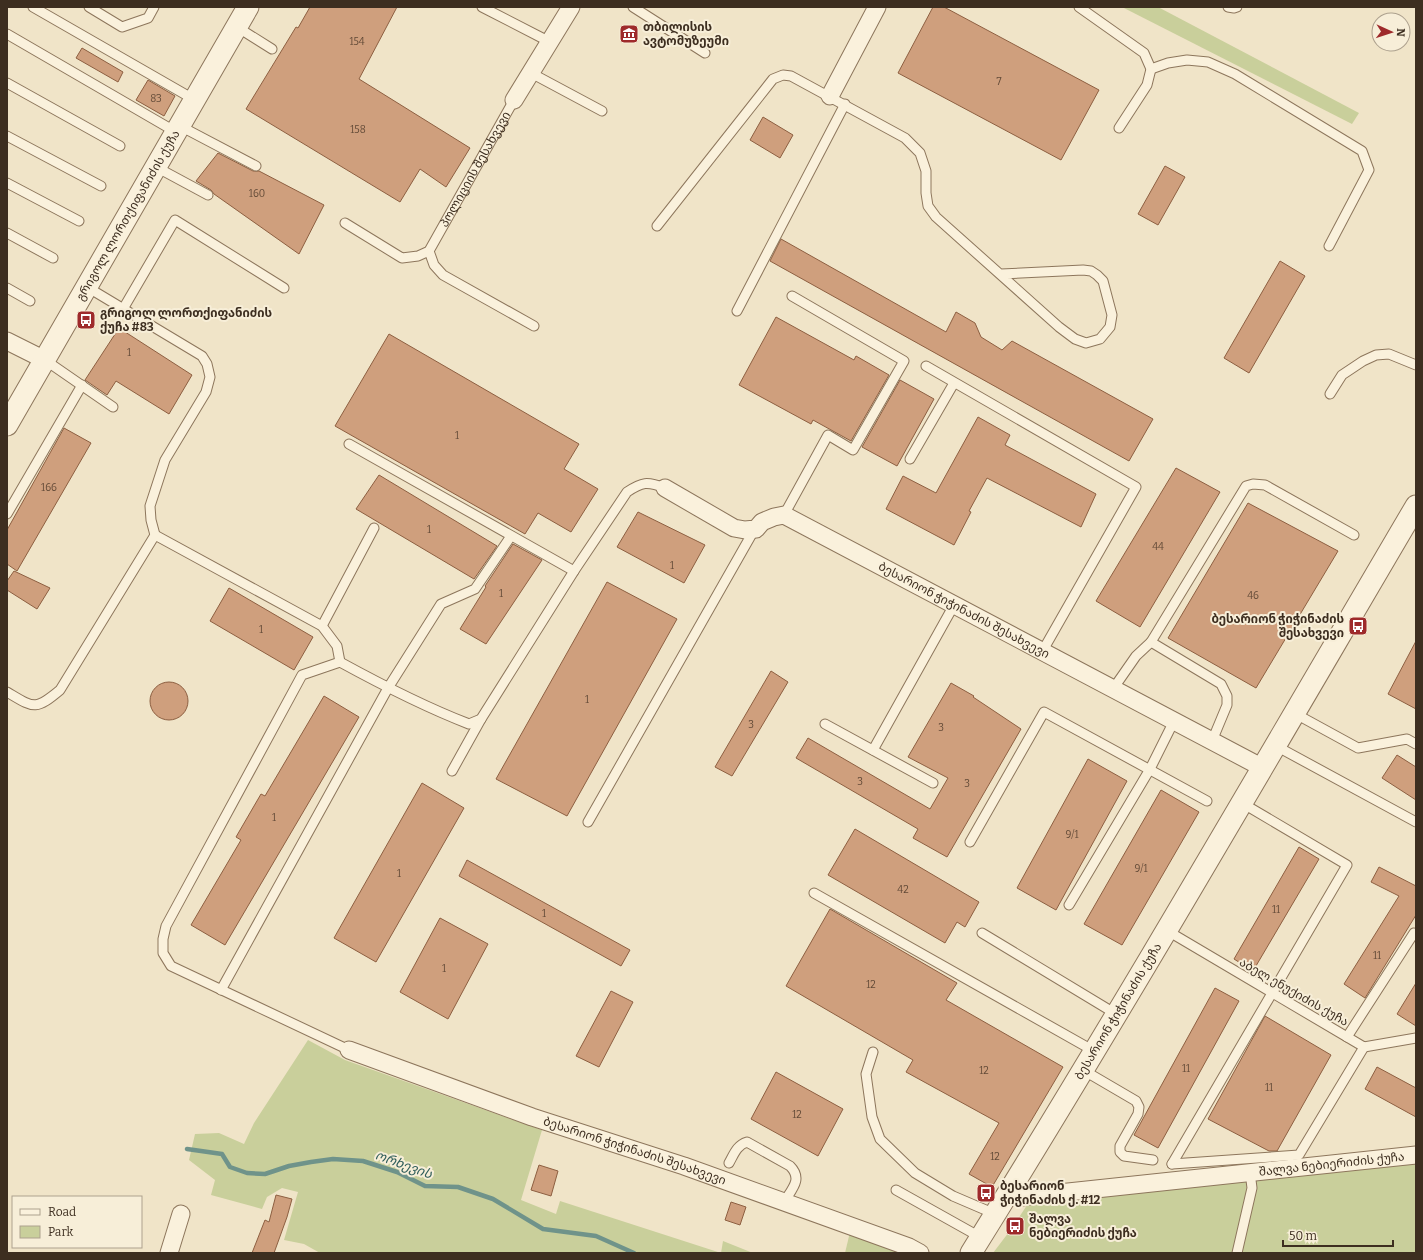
<svg xmlns="http://www.w3.org/2000/svg" width="1423" height="1260" font-family="Bitter,'Noto Sans Georgian',serif">
  <style>
    .green { fill: #c9cf9b }
    .lines { fill: none; stroke-linecap: round; stroke-linejoin: round }
    .stream { stroke: #6f938a; stroke-width: 4.5 }
    .building { fill: #cf9f7d; stroke: #8d5f41 }
    .service-casing { stroke: #8d765c; stroke-width: 11 }
    .minor-casing { stroke: #8d765c; stroke-width: 19 }
    .tertiary-casing { stroke: #8d765c; stroke-width: 23 }
    .service { stroke: #faf1dc; stroke-width: 9 }
    .minor { stroke: #faf1dc; stroke-width: 17 }
    .tertiary { stroke: #faf1dc; stroke-width: 21 }
    .labels { text-anchor: middle; stroke-width: 4; stroke-linejoin: round; paint-order: stroke }
    .number-label { font-size: 10px; fill: #624a37 }
    .poi-label { font-size: 12px; font-weight: bold; fill: #3d2e20; stroke: #f7eed8; text-anchor: start }
    .street-label { font-size: 12px; fill: #3d2e20; stroke: #f7eed8 }
    .water-label { font-size: 13px; font-style: italic; fill: #2f5d5a; stroke: #f7eed8 }
  </style>
  <rect width="100%" height="100%" fill="#f0e4c8"/>
  <g class="green">
    <path d="M1122,7H1158L1359,113L1352,124Z"/>
    <path d="M308,1040L345,1060L542,1130L521,1200L556,1214L560,1201L721,1253H320L304,1244L284,1240L298,1192L282,1188L267,1197L262,1209L211,1195L215,1180L189,1160L195,1134L219,1133L244,1144L254,1123Z"/>
    <path d="M1416,1161V1253H993L1012,1228L1029,1202Z"/>
    <path d="M850,1232L901,1253H845Z"/>
    <path d="M723,1241L753,1253H721Z"/>
  </g>
  <g class="lines">
    <path class="stream" d="M187,1149L222,1154L230,1167L247,1173L265,1174L289,1166L311,1162L333,1159L363,1161L397,1172L425,1186L458,1187L493,1199L543,1229L596,1236L634,1253"/>
  </g>
  <g class="building">
    <path d="M310,7H397L359,79L470,148L446,187L420,169L400,202L246,109L296,27L298,28Z"/>
    <path d="M933,7H944L1099,90L1061,160L898,73Z"/>
    <path d="M82,48L123,72L118,82L76,58Z"/>
    <path d="M148,80L175,96L164,116L136,100Z"/>
    <path d="M763,117L793,135L780,158L750,140Z"/>
    <path d="M218,153L253,171H259L324,205L299,254L214,194L211,190L196,181Z"/>
    <path d="M1165,166L1185,177L1158,225L1138,214Z"/>
    <path d="M781,239L946,332L956,312L975,323L981,337L1002,350L1012,341L1153,419L1129,461L770,261Z"/>
    <path d="M1280,261L1305,276L1249,373L1224,358Z"/>
    <path d="M776,317L854,360L856,356L889,375L851,441L813,420L811,424L739,385Z"/>
    <path d="M119,328L192,375L169,414L116,381L107,395L85,380Z"/>
    <path d="M389,334L579,444L564,469L598,489L571,532L538,513L525,534L335,426Z"/>
    <path d="M900,380L934,399L897,466L862,447Z"/>
    <path d="M978,417L1010,435L1005,445L1096,494L1081,527L987,478L969,511L971,512L954,545L886,509L903,476L936,493Z"/>
    <path d="M64,428L91,443L17,571L7,564V530Z"/>
    <path d="M1176,468L1220,492L1140,627L1096,601Z"/>
    <path d="M379,475L497,546L474,579L356,509Z"/>
    <path d="M1248,503L1338,551L1256,688L1168,638Z"/>
    <path d="M638,512L705,545L684,583L617,547Z"/>
    <path d="M513,544L542,560L486,644L460,629L486,587L485,586Z"/>
    <path d="M14,571L50,588L37,609L7,590V581Z"/>
    <path d="M607,582L677,619L567,816L496,779Z"/>
    <path d="M229,588L313,637L294,670L210,621Z"/>
    <path d="M1416,641V709L1388,694Z"/>
    <path d="M771,671L788,682L732,776L715,767Z"/>
    <circle cx="169" cy="701" r="19"/>
    <path d="M951,683L974,696L973,697L1021,729L947,857L913,838L918,829L796,758L808,738L930,809L948,778L908,757Z"/>
    <path d="M324,696L359,717L225,945L191,925L241,840L236,837L261,794L265,796Z"/>
    <path d="M1397,755L1416,767V800L1382,778Z"/>
    <path d="M1088,759L1127,781L1056,910L1017,888Z"/>
    <path d="M422,783L464,808L376,962L334,938Z"/>
    <path d="M1161,790L1199,812L1122,945L1084,924Z"/>
    <path d="M855,829L979,902L965,927L957,922L945,943L828,875Z"/>
    <path d="M1299,847L1319,859L1253,971L1234,959Z"/>
    <path d="M467,860L630,950L621,966L459,876Z"/>
    <path d="M1379,867L1416,886V915L1365,998L1344,984L1399,896L1371,882Z"/>
    <path d="M830,909L957,983L946,1000L1063,1067L992,1187L969,1174L999,1123L906,1072L913,1060L786,986Z"/>
    <path d="M440,918L488,944L448,1019L400,992Z"/>
    <path d="M1416,983V1026L1397,1014Z"/>
    <path d="M1215,988L1239,1001L1158,1148L1134,1135Z"/>
    <path d="M611,991L633,1002L599,1067L576,1056Z"/>
    <path d="M1265,1016L1331,1055L1277,1151H1269L1208,1119Z"/>
    <path d="M1377,1067L1416,1088V1117L1365,1089Z"/>
    <path d="M776,1072L843,1109L818,1156L751,1119Z"/>
    <path d="M539,1165L558,1171L551,1196L531,1190Z"/>
    <path d="M276,1195L292,1199L287,1217L274,1253H252L265,1220L269,1222Z"/>
    <path d="M731,1202L746,1207L740,1225L725,1220Z"/>
  </g>
  <g class="lines">
    <g class="service-casing">
      <g id="service">
        <path d="M33,7L195,100"/>
        <path d="M89,7L122,27L148,18L154,7"/>
        <path d="M482,7L550,42"/>
        <path d="M633,7L705,53"/>
        <path d="M1079,7L1144,53L1151,69L1147,85L1119,128"/>
        <path d="M1228,7L1234,8L1237,7"/>
        <path d="M237,27L272,49"/>
        <path d="M7,34L176,132"/>
        <path d="M1151,69L1168,63L1187,60L1208,62L1235,74L1362,151L1369,170L1329,246"/>
        <path d="M531,73L602,111"/>
        <path d="M7,83L120,146"/>
        <path d="M180,126L256,166"/>
        <path d="M7,136L101,186"/>
        <path d="M156,167L208,195"/>
        <path d="M7,183L79,221"/>
        <path id="s1" d="M345,223L402,258L418,256L429,251L514,100"/>
        <path d="M657,226L773,79L783,75L791,76L905,138L920,153L926,171V193L928,206L936,217L1059,327L1075,339L1086,343L1100,339L1110,327L1112,315L1103,281L1097,275L1091,271L1083,270L1001,274"/>
        <path d="M7,233L53,258"/>
        <path d="M429,251L434,265L443,275L534,326"/>
        <path d="M87,287L202,356L207,364L210,377L206,392L165,460L150,506L151,520L155,535"/>
        <path d="M7,288L30,301"/>
        <path d="M123,309L175,220L284,288"/>
        <path d="M737,311L845,104"/>
        <path d="M45,360L113,407"/>
        <path d="M926,366L1136,487L1042,652"/>
        <path d="M1330,394L1342,375L1363,361L1376,355L1389,354L1416,365"/>
        <path d="M349,444L574,571"/>
        <path d="M910,459L954,383"/>
        <path d="M7,514L82,385"/>
        <path d="M784,515L828,435L853,450L904,361L792,296"/>
        <path d="M322,626L374,528"/>
        <path d="M1113,689L1136,656L1151,642"/>
        <path d="M7,692C34,708 35,711 60,690L155,535L322,626L337,646L340,662"/>
        <path d="M1294,713L1358,748L1407,739L1416,744"/>
        <path d="M825,724L933,783"/>
        <path d="M1212,741L1227,705V696L1221,684L1151,642L1246,486L1253,484L1265,485L1354,535"/>
        <path d="M1276,746L1416,822"/>
        <path d="M873,750L954,605"/>
        <path d="M452,771L481,719"/>
        <path d="M588,822L753,532L756,529"/>
        <path d="M970,842L1044,712L1207,801"/>
        <path d="M814,893L1094,1051"/>
        <path d="M1069,905L1150,769L1174,721"/>
        <path d="M1166,930L1364,1047L1416,1038"/>
        <path d="M982,933L1116,1014"/>
        <path d="M221,990L388,688L441,604L475,589L511,536"/>
        <path d="M1347,1037L1414,933"/>
        <path d="M349,1050L171,966L163,953V939L166,926L302,675L340,662C382,685 425,707 469,724L481,719L574,571L627,492C642,482 647,481 665,488"/>
        <path d="M873,1052L866,1074L872,1117L880,1139L915,1173L953,1196L995,1214"/>
        <path d="M1083,1070L1136,1101L1139,1107L1138,1114L1120,1146V1152L1124,1156L1153,1160"/>
        <path d="M729,1163C734,1154 737,1145 747,1142L790,1166C803,1179 792,1189 784,1202"/>
        <path d="M1172,1164L1347,865L1242,803"/>
        <path d="M1172,1164L1299,1155L1364,1047"/>
        <path d="M896,1190L980,1237"/>
        <path d="M1237,1253L1252,1188L1250,1172"/>
      </g>
    </g>
    <g class="minor-casing">
      <g id="minor">
        <path d="M830,96L877,7"/>
        <path d="M514,100L571,7"/>
        <path d="M7,341L45,360"/>
        <path id="s2" d="M665,488L734,528L745,530L756,529L762,522L774,517L784,515L1263,768"/>
        <path id="s3" d="M349,1050L532,1117L684,1166L909,1247L920,1253"/>
        <path id="s4" d="M1008,1193L1021,1197L1416,1155"/>
        <path d="M169,1253L181,1214"/>
      </g>
    </g>
    <g class="tertiary-casing">
      <g id="tertiary">
        <path id="s5" d="M7,425L248,7"/>
        <path id="s6" d="M971,1253C1124,1007 1269,756 1416,506"/>
      </g>
    </g>
    <use href="#service" class="service"/>
    <use href="#minor" class="minor"/>
    <use href="#tertiary" class="tertiary"/>
  </g>
  <defs>
    <g id="museum-square" transform="scale(1)"><rect x="-9" y="-9" width="18" height="18" rx="4" fill="#9e2a2b" stroke="#f7eed8"/><path d="M0-6L6-3V-2H-6V-3ZM-5-1h2V3h-2ZM-1-1h2V3h-2ZM3-1h2V3H3ZM-6 4H6V6H-6Z" fill="#fff"/></g>
    <g id="bus-square" transform="scale(1)"><rect x="-9" y="-9" width="18" height="18" rx="4" fill="#9e2a2b" stroke="#f7eed8"/><path d="M-5-6H5V4H4V6H2V4H-2V6H-4V4H-5ZM-3.5-4V0h7V-4ZM-3.5 1.2v1.5H-2V1.2ZM2 1.2v1.5H3.5V1.2Z" fill="#fff"/></g>
  </defs>
  <g fill-rule="evenodd">
    <use href="#museum-square" x="629" y="34"/>
    <use href="#bus-square" x="86" y="320"/>
    <use href="#bus-square" x="1358" y="626"/>
    <use href="#bus-square" x="986" y="1193"/>
    <use href="#bus-square" x="1015" y="1226"/>
  </g>
  <g class="labels">
    <g class="number-label">
      <text x="357" y="45">154</text>
      <text x="999" y="85">7</text>
      <text x="156" y="102">83</text>
      <text x="358" y="133">158</text>
      <text x="257" y="197">160</text>
      <text x="129" y="356">1</text>
      <text x="457" y="439">1</text>
      <text x="49" y="491">166</text>
      <text x="429" y="533">1</text>
      <text x="1158" y="550">44</text>
      <text x="672" y="569">1</text>
      <text x="501" y="597">1</text>
      <text x="1253" y="599">46</text>
      <text x="261" y="633">1</text>
      <text x="587" y="703">1</text>
      <text x="751" y="728">3</text>
      <text x="941" y="731">3</text>
      <text x="860" y="785">3</text>
      <text x="967" y="787">3</text>
      <text x="274" y="821">1</text>
      <text x="1072" y="838">9/1</text>
      <text x="1141" y="872">9/1</text>
      <text x="399" y="877">1</text>
      <text x="903" y="893">42</text>
      <text x="1276" y="913">11</text>
      <text x="544" y="917">1</text>
      <text x="1377" y="959">11</text>
      <text x="444" y="972">1</text>
      <text x="871" y="988">12</text>
      <text x="1186" y="1072">11</text>
      <text x="984" y="1074">12</text>
      <text x="1269" y="1091">11</text>
      <text x="797" y="1118">12</text>
      <text x="995" y="1160">12</text>
    </g>
    <g class="poi-label">
      <text x="643" y="31">თბილისის<tspan x="643" dy="14">ავტომუზეუმი</tspan></text>
      <text x="100" y="317">გრიგოლ ლორთქიფანიძის<tspan x="100" dy="14">ქუჩა #83</tspan></text>
      <text x="1344" y="623" text-anchor="end">ბესარიონ ჭიჭინაძის<tspan x="1344" dy="14">შესახვევი</tspan></text>
      <text x="1000" y="1190">ბესარიონ<tspan x="1000" dy="14">ჭიჭინაძის ქ. #12</tspan></text>
      <text x="1029" y="1223">შალვა<tspan x="1029" dy="14">ნებიერიძის ქუჩა</tspan></text>
    </g>
    <g class="street-label">
      <text dy="4" stroke="none"><textPath href="#s1" startOffset="189">პოლიციის შესახვევი</textPath></text>
      <text dy="4" stroke="none"><textPath href="#s5" startOffset="242">გრიგოლ ლორთქიფანიძის ქუჩა</textPath></text>
      <text dy="4" stroke="none"><textPath href="#s2" startOffset="338">ბესარიონ ჭიჭინაძის შესახვევი</textPath></text>
      <text transform="translate(1294 992) rotate(30)" y="4">აბელ ენუქიძის ქუჩა</text>
      <text dy="4" stroke="none"><textPath href="#s6" startOffset="283">ბესარიონ ჭიჭინაძის ქუჩა</textPath></text>
      <text dy="4" stroke="none"><textPath href="#s3" startOffset="303">ბესარიონ ჭიჭინაძის შესახვევი</textPath></text>
      <text dy="4" stroke="none"><textPath href="#s4" startOffset="326">შალვა ნებიერიძის ქუჩა</textPath></text>
    </g>
    <g class="water-label">
      <text transform="translate(404 1164) rotate(20)" y="5">ორხევის</text>
    </g>
  </g>
  <rect width="1423" height="1260" fill="none" stroke="#3d2e20" stroke-width="16"/>
  <rect x="12" y="1196" width="130" height="52" fill="#f7eed8" stroke="#ada18e"/>
  <rect x="20" y="1209" width="20" height="6" fill="#faf1dc" stroke="#ada18e"/>
  <text x="48" y="1216" font-size="12" fill="#3d2e20">Road</text>
  <rect x="20" y="1226" width="20" height="12" fill="#c9cf9b" stroke="#ada18e"/>
  <text x="48" y="1236" font-size="12" fill="#3d2e20">Park</text>
  <g transform="translate(1391 32) rotate(93)"><circle r="19" fill="#f7eed8" stroke="#ada18e"/>
  <path d="M0-3L7 15L0 10L-7 15Z" fill="#9e2a2b"/>
  <text y="-6" font-size="11" font-weight="bold" text-anchor="middle" fill="#3d2e20">N</text>
  </g>
  <path d="M1283 1240v6h110v-6" fill="none" stroke="#3d2e20" stroke-width="2"/>
  <text x="1289" y="1240" font-size="12" fill="#3d2e20" stroke="#f7eed8" stroke-width="3" paint-order="stroke">50 m</text>
</svg>
